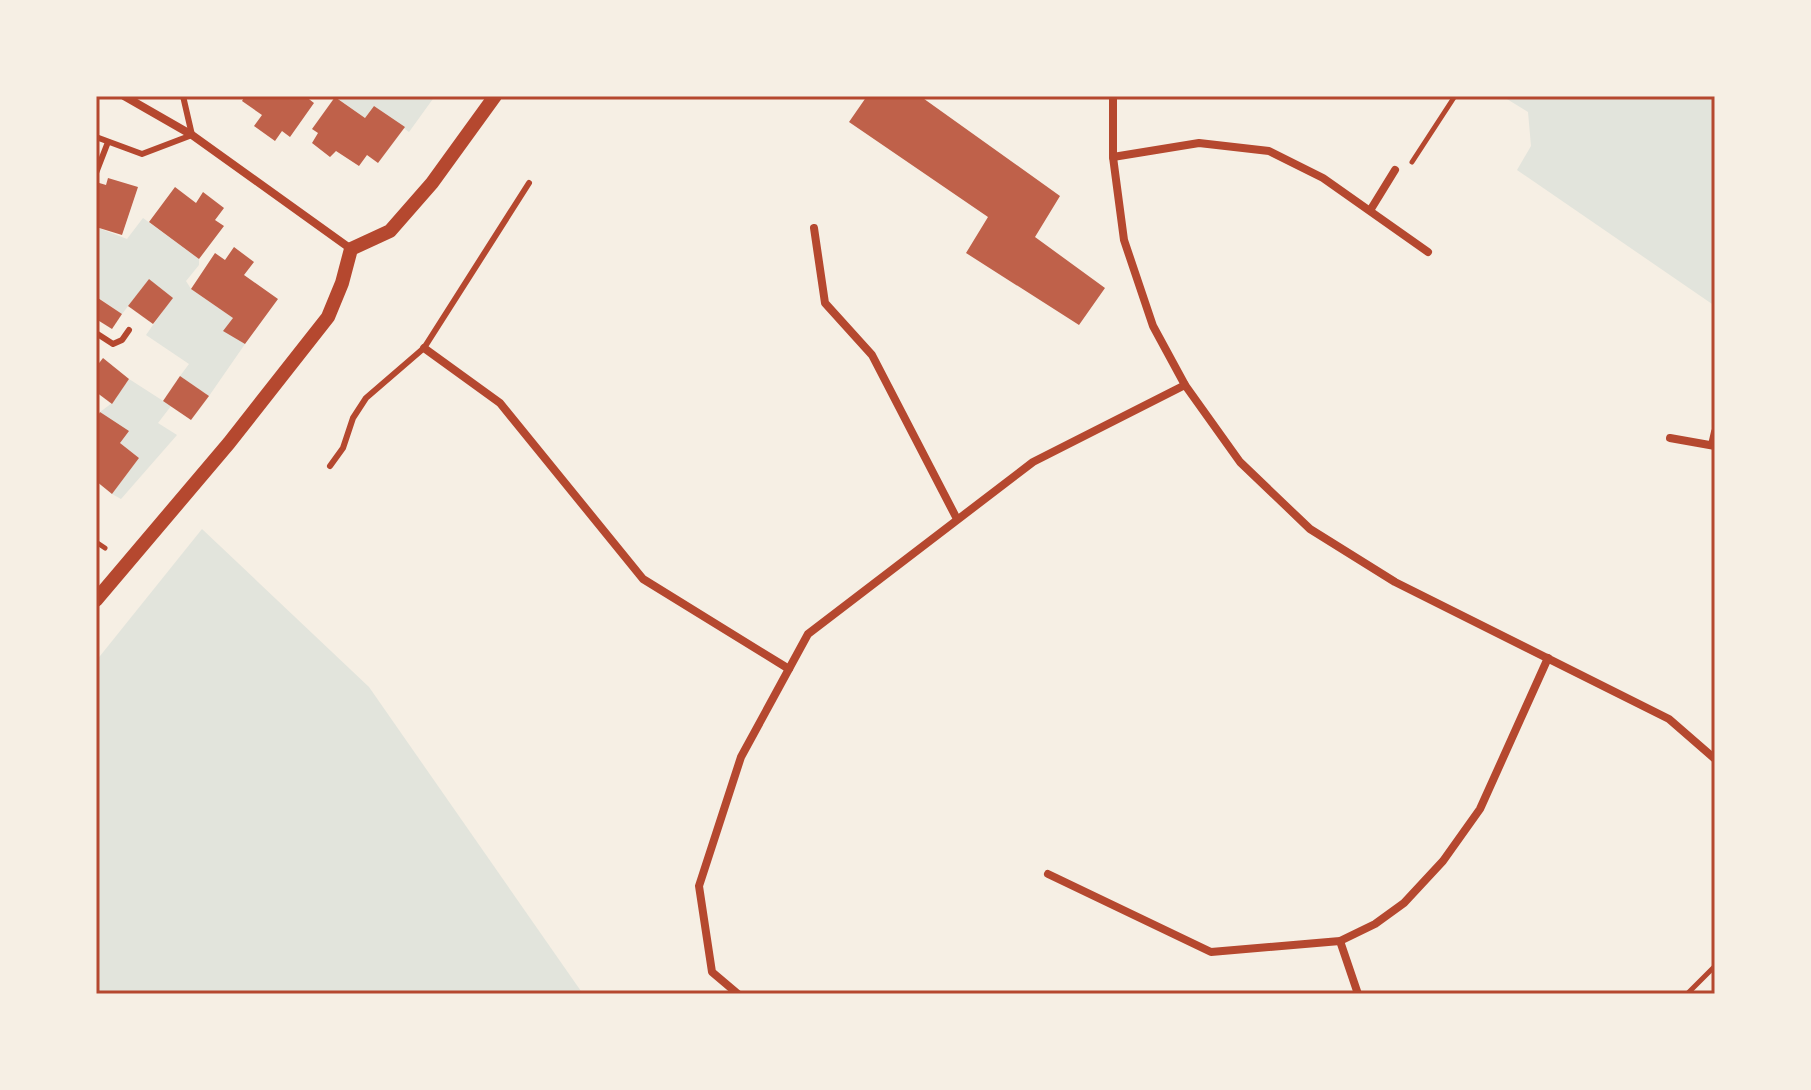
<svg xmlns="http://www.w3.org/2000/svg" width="1811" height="1090" font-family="'Roboto Serif',serif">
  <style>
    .green { fill: #e2e4dc }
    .building { fill: #bf614a }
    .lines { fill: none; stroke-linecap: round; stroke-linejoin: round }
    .path { stroke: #b5482f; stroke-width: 5 }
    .service { stroke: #b5482f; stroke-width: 6 }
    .minor { stroke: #b5482f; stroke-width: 8 }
    .tertiary { stroke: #b5482f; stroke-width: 14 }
    .neatline { fill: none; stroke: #b5482f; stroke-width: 3 }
  </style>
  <rect width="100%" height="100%" fill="#f6efe4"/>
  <g class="green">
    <path d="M334,96H435L409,132L374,106L365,118Z"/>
    <path d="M1502,96H1715V306L1517,170L1531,146L1528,112Z"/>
    <path d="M143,218L199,259V265L186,281L191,289L233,318L224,331L245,344L209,396L180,376L189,364L146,335L172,298L149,279L122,314L96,296V227L127,239Z"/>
    <path d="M129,379L171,406L158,423L177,435L121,499L112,494L139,458L120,443L128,432L100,412L112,403Z"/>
    <path d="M202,529L369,687L583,994H96V661Z"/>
  </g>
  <g class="building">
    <path d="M245,96H305L314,103L290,137L282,131L275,141L254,126L262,115L242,101Z"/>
    <path d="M867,96H920L1060,196L1035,237L1105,288L1079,325L966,253L988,217L849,122Z"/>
    <path d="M335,97L365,118L374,106L405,127L378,163L367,155L359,166L336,151L330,157L312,143L318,133L312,129Z"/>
    <path d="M108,178L138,187L122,235L96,227V182L106,185Z"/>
    <path d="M175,187L196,203L203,192L224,208L215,220L224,226L199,259L149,222Z"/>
    <path d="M234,247L254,262L244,275L278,299L245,344L223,331L233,318L191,289L215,253L225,260Z"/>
    <path d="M149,279L173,298L153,324L128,306Z"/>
    <path d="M98,298L122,314L112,329L96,319V301Z"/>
    <path d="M103,358L129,379L112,404L96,392V367Z"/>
    <path d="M180,376L209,396L191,420L163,401Z"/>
    <path d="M100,412L129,431L120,443L139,458L112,494L96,481V419Z"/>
  </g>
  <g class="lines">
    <g class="path">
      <path d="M1412,162L1455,96"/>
      <path d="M96,542L105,548"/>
      <path d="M1687,994L1715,966"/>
    </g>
    <g class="service">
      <path d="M96,137L142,154L192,135L183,96"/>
      <path d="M96,173L108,142"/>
      <path d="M96,333L113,344L122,340L129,330"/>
      <path d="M330,466L343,448L353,418L366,398L424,348L529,183"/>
    </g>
    <g class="minor">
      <path d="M124,96L192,135L351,249"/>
      <path d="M1113,96V157L1124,240L1153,326L1185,385L1240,462L1310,529L1395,582L1669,719L1715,759"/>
      <path d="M1113,157L1199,143L1269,151L1323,178L1428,252"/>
      <path d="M1371,209L1395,170"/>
      <path d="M814,228L825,303L872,355L957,519"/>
      <path d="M424,348L500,403L643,579L789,669"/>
      <path d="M1670,438L1715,446"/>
      <path d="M1712,445L1715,432"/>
      <path d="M1048,874L1211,952L1340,941L1375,924L1404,903L1443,861L1480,809L1548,658"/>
      <path d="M1340,941L1358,994"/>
      <path d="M738,994L712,972L699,886L741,757L808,634L1033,462L1185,385"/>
    </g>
    <path class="tertiary" d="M96,600L229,443L328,317L342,283L351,249L390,231L432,183L495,96"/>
  </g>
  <rect width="1811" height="1090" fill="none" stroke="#f6efe4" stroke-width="196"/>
  <rect x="98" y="98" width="1615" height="894" class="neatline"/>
</svg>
